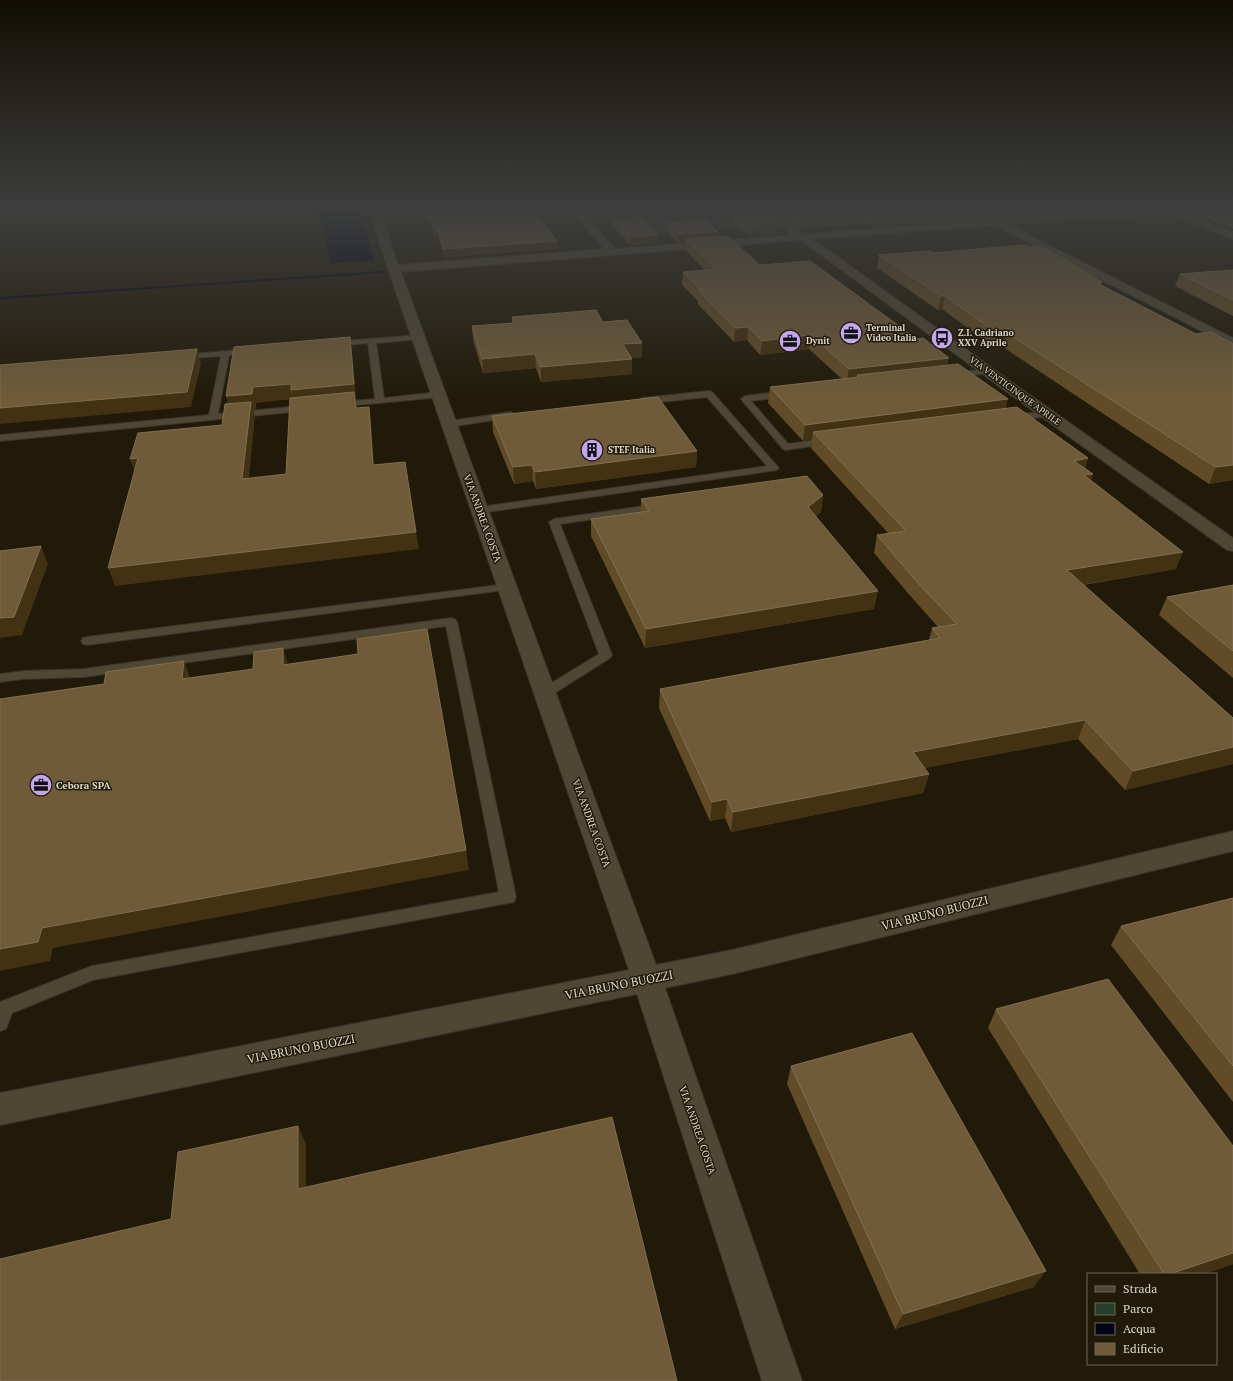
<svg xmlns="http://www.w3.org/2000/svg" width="1233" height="1381" font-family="'PT Serif',serif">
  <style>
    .green { fill: #263d2b }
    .water { fill: #000319 }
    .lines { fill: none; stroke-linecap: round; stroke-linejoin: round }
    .stream { fill: #000319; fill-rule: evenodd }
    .service-casing { stroke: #38342d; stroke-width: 2 }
    .minor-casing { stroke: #38342d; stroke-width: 2 }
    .path { stroke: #706a5a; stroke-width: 1; stroke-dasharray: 0.5 1.5; stroke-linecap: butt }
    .service { fill: #4f4734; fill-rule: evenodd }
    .minor { fill: #4f4734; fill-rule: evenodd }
    .wall { fill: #614c27 }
    .shaded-wall { fill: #423113 }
    .building { fill: #6f5b39; stroke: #806f50 }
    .labels { text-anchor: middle; stroke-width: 3; stroke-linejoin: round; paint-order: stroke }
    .far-poi-label { font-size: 9px; font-weight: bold; fill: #ddd9cd; stroke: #211a08; text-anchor: start }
    .far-street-label { font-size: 9px; fill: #ddd9cd; stroke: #211a08 }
    .street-label { font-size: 10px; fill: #ddd9cd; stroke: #211a08 }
    .poi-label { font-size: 10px; font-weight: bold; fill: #ddd9cd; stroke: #211a08; text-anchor: start }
    .near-street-label { font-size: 12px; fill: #ddd9cd; stroke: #211a08 }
  </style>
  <rect width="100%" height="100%" fill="#211a08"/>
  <path class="green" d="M622,206H705L712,208L728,222L736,221L746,229L722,230L713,225L664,230L667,234L641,236L638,220Z"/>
  <path class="water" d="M317,206H357L375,260L331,263Z"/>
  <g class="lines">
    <path class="stream" d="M384,271L385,273L0,299V297Z"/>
    <g class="service-casing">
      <g id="service">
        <path d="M418,335L422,337L421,339L376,343L384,398L439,392L442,393L443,395L442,397L336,407L335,405L336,403L339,402L375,399L368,343L335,346L331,344L332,342Z"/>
        <path d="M249,349L253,351L252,353L229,355L218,414L308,405L312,408L311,410L0,441V435L209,415L221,356L181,359L177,357L181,355Z"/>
        <path d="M988,369H991V373L954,377L950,375L954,373Z"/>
        <path d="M709,391L712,392L777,466L779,468L777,470L480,513L475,510L480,507L767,466L707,397L642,404L638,401L642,398Z"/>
        <path d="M785,391L789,394L788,396L751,401L788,444L829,438L832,439L834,441L832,443L786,450L783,449L741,399L745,396Z"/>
        <path d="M1047,411L1051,414L1050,416L1013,421L1009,418L1013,415Z"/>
        <path d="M510,412L513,413L514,415L513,417L450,427L446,424L450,421Z"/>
        <path d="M658,504L662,505L663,507L662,509L560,524L612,655L610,658L550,696L545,697L540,696L538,693L540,690L599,654L549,522L554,519Z"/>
        <path d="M507,584L511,585L513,587L511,589L87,645L83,644L81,641L83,638L87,637Z"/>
        <path d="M451,618L455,619L457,622L516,897L514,902L93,980L12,1013L6,1029L0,1031V1002L92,966L499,892L446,626L84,677L23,679L0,682V674L23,671L84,669Z"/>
      </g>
    </g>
    <g class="minor-casing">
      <path id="minor" d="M368,206H378L398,265L604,249L568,206H578L615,249L793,235L755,206H766L805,234L984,220L961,208L959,206H971L997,219L1159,209L1155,206H1168L1233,232V239L1171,214L1007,224L1233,338V347L994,225L813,239L1010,381L1233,538V551L1227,550L1000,387L801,240L401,272L656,965L732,950L1233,831V851L732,974L665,988L802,1381H762L637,994L0,1125V1093L629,970L388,269Z"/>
    </g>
    <g class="path">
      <path d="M652,206L662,226L667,232"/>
      <path d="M682,206L722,228"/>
    </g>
    <use href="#service" class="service"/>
    <use href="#minor" class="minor"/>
  </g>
  <g class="wall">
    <path d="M422,206H533L557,249L445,257L438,237L436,238L429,220H427Z"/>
    <path d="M712,206H768L783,229H779L778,234L750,236Z"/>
    <path d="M768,206H1155V208L997,217L980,209L978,218L872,226L868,223H862L799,228Z"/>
    <path d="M1172,206H1233V229L1191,212Z"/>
    <path d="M612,219L658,235V243L630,245L612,226Z"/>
    <path d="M667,223L717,236L760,265L947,365L1006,408L1088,458L1085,468L1093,474L1091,480L1176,569L1083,585L1233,718V764L1125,790L1078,739L924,768L929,774L923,793L731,832L725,818L710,821L659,708L660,689L929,640L932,628L938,627L913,599L874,553L877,535L889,534L811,448L812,439L803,441L768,403L770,387L842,379L809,349L760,355L747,340L734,342L698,304V301L682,285L683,272L705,270L686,251V242L678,243L667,231Z"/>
    <path d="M933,253L1102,282L1101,285L1196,334L1233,344V480L1209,484L1003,347L995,348L942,309L938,310L877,268L879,255Z"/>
    <path d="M1233,270V316L1175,286L1180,274Z"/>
    <path d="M512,317L603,322L642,343V357L632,358V374L541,382L536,368L483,373L473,340L472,326L512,323Z"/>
    <path d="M492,416L697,451L696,467L536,489L533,481L514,484L493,432Z"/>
    <path d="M823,495L821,512L816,516L874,609L645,648L591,536V519L641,512V499Z"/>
    <path d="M1233,585V678L1159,615L1167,597Z"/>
    <path d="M1233,898V1102L1111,945L1121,926Z"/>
    <path d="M996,1009L1233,1146V1264L1204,1274H1140L988,1028Z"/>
    <path d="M791,1066L1034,1287L895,1329L787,1084Z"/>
  </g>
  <g class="shaded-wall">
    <path d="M980,207L978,218L872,226L874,215Z"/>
    <path d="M864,211L862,223L799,228L800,216Z"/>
    <path d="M426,212H428L429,220H427Z"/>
    <path d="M774,218H784L783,229H779L778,234L750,236L751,225Z"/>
    <path d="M437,229L438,237L436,238L435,230Z"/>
    <path d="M718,231L717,239H686V242L678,243V234Z"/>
    <path d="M658,235V243L630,245V237Z"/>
    <path d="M557,241V249L445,257L444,249Z"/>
    <path d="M941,296H945L942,309L938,310Z"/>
    <path d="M748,327L747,340L734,342L735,328Z"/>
    <path d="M1007,333L1003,347L995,348L998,334Z"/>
    <path d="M811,335L809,349L760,355L762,341Z"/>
    <path d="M350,337L352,352L356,399L359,424L293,399L256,403V409H253L255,417L247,496L242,479L230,411L226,396L253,387L291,384Z"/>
    <path d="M642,343V357L623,359V344Z"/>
    <path d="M197,349L201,363L191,407L0,424V408Z"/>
    <path d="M535,354L536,368L483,373L482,359Z"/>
    <path d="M949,358L946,372L857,375L856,382L846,383L849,369Z"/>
    <path d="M632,359V374L541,382V367Z"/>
    <path d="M1008,399L1004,415L813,432L812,439L803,441L805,425Z"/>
    <path d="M369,407L371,423L375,481L373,465Z"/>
    <path d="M697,451L696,467L536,489L535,472Z"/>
    <path d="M138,458L136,475L130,459Z"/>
    <path d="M1088,458L1083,475L1074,461Z"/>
    <path d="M532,465L533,481L514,484L513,467Z"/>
    <path d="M1233,465V480L1209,484L1216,467Z"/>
    <path d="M1093,474L1087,490L1084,475Z"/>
    <path d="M823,495L821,512L806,524L808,507Z"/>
    <path d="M416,532L419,549L115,586L108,568Z"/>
    <path d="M41,546L48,564L22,635L0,638V618Z"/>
    <path d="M1183,552L1176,569L1061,588L1067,570Z"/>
    <path d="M878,591L874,609L645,648L646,629Z"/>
    <path d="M283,648L288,666L283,665Z"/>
    <path d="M184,661L191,680L182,679Z"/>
    <path d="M1085,720L1078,739L908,771L913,752Z"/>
    <path d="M1233,747V764L1125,790L1133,771Z"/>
    <path d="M929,774L923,793L731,832L733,812Z"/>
    <path d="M727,799L725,818L710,821L712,802Z"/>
    <path d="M466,850L469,870L53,948L50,961L0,971V949L42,928Z"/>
    <path d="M298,1126L306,1144V1206L298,1189Z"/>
    <path d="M1233,1253V1264L1204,1274H1170Z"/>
    <path d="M1046,1271L1034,1287L895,1329L903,1314Z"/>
  </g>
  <g class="building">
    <path d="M424,206H533L557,241L444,249L437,229L435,230L428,212H426Z"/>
    <path d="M726,206H768L784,218H774L779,222L751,225Z"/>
    <path d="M785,206H977L980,207L874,215L870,212L864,211L800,216Z"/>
    <path d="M1207,206H1233V216Z"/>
    <path d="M639,216L658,235L630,237L612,219Z"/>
    <path d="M705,220L718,231L678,234L667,223Z"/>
    <path d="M727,236L760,265L810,261L917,339L923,338L949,358L849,369L811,335L762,341L748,327L735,328L699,291H702L683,272L717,269L686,239Z"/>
    <path d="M1023,245L1030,247L1037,246L1043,247L1102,282L1097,283L1196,334L1211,332L1233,344V465L1216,467L1007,333L998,334L945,296H941L879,255L929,251L933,253Z"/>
    <path d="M1233,270V300L1180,274Z"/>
    <path d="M596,310L603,322L627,320L642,343L623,344L632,359L541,367L535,354L482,359L472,326L514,323L512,317Z"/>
    <path d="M350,337L354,384L291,390V384L253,387L252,394L226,396L234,347Z"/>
    <path d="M197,349L187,392L0,408V365Z"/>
    <path d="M958,364L1008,399L805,425L770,387L859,377L857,375Z"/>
    <path d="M354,392L356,408L369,407L373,465L405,462L416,532L108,568L138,458L130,459L138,433L222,425L225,404L251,402L242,479L286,474L290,398Z"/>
    <path d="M658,397L697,451L535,472L532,465L513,467L492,416Z"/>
    <path d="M1017,407L1088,458L1074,461L1093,474L1084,475L1183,552L1067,570L1233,718V747L1133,771L1085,720L913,752L929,774L733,812L727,799L712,802L660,689L940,638L932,628L957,624L917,582L877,535L906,531L813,432Z"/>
    <path d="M807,476L823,495L808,507L878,591L646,629L591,519L649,511L641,499Z"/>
    <path d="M41,546L14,617L0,618V551Z"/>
    <path d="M1233,585V651L1167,597Z"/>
    <path d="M427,629L466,850L42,928L38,942L0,949V699L104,684L106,672L184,661L182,679L253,669L254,652L283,648V665L358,654L357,639Z"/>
    <path d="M1233,898V1066L1121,926Z"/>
    <path d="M1108,979L1233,1146V1253L1170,1274H1164L996,1009Z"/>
    <path d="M912,1033L1046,1271L903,1314L791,1066Z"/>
    <path d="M612,1117L677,1381H0V1259L171,1219L178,1152L298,1126V1189Z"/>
  </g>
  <linearGradient id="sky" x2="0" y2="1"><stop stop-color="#120e04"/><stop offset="0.52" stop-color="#3d3e3d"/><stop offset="1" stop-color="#3d3e3d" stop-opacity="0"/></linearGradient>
  <rect width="1233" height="399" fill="url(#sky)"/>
  <defs>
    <g id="office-disc" transform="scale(1.15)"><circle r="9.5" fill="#c5a7f1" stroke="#211a08"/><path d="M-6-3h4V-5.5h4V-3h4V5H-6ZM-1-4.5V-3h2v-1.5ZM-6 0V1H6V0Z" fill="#111"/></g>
    <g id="bus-disc" transform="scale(1.15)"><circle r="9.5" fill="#c5a7f1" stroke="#211a08"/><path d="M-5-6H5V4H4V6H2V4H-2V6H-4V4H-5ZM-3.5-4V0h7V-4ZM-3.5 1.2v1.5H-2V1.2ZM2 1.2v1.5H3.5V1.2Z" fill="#111"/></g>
    <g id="building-disc" transform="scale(1.15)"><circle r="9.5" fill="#c5a7f1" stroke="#211a08"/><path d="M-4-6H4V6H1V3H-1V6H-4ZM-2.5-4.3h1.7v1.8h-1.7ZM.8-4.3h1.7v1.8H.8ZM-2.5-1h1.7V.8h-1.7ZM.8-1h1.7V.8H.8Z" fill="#111"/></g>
  </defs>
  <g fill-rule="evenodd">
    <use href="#office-disc" x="851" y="333"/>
    <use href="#bus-disc" x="942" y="338"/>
    <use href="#office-disc" x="790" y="341"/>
    <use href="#building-disc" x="592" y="450"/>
    <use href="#office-disc" x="41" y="785"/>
  </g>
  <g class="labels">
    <g class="far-poi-label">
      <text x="866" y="331">Terminal<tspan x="866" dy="10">Video Italia</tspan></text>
      <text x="958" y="336">Z.I. Cadriano<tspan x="958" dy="10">XXV Aprile</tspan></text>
      <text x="806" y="344">Dynit</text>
      <text x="608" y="453">STEF Italia</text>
    </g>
    <g class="far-street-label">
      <text transform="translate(1015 391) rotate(36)" y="3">VIA VENTICINQUE APRILE</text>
    </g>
    <g class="street-label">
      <text transform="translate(483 518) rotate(70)" y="4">VIA ANDREA COSTA</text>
      <text transform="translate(592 823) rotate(70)" y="4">VIA ANDREA COSTA</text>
      <text transform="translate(698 1130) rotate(71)" y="4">VIA ANDREA COSTA</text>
    </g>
    <g class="poi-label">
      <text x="56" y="789">Cebora SPA</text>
    </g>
    <g class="near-street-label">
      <text transform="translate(935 913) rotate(-14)" y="4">VIA BRUNO BUOZZI</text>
      <text transform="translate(619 985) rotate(-11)" y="4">VIA BRUNO BUOZZI</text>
      <text transform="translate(301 1049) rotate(-11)" y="4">VIA BRUNO BUOZZI</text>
    </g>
  </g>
  <rect x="1087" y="1273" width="130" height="92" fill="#211a08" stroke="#6c6657"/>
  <rect x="1095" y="1286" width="20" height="6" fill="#4f4734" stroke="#6c6657"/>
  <text x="1123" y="1293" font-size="12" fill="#ddd9cd">Strada</text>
  <rect x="1095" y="1303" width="20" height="12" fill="#263d2b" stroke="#6c6657"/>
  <text x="1123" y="1313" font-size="12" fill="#ddd9cd">Parco</text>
  <rect x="1095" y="1323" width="20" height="12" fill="#000319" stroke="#6c6657"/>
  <text x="1123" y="1333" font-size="12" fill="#ddd9cd">Acqua</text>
  <rect x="1095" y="1343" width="20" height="12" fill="#6f5b39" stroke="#6c6657"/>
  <text x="1123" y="1353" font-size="12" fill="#ddd9cd">Edificio</text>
</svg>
